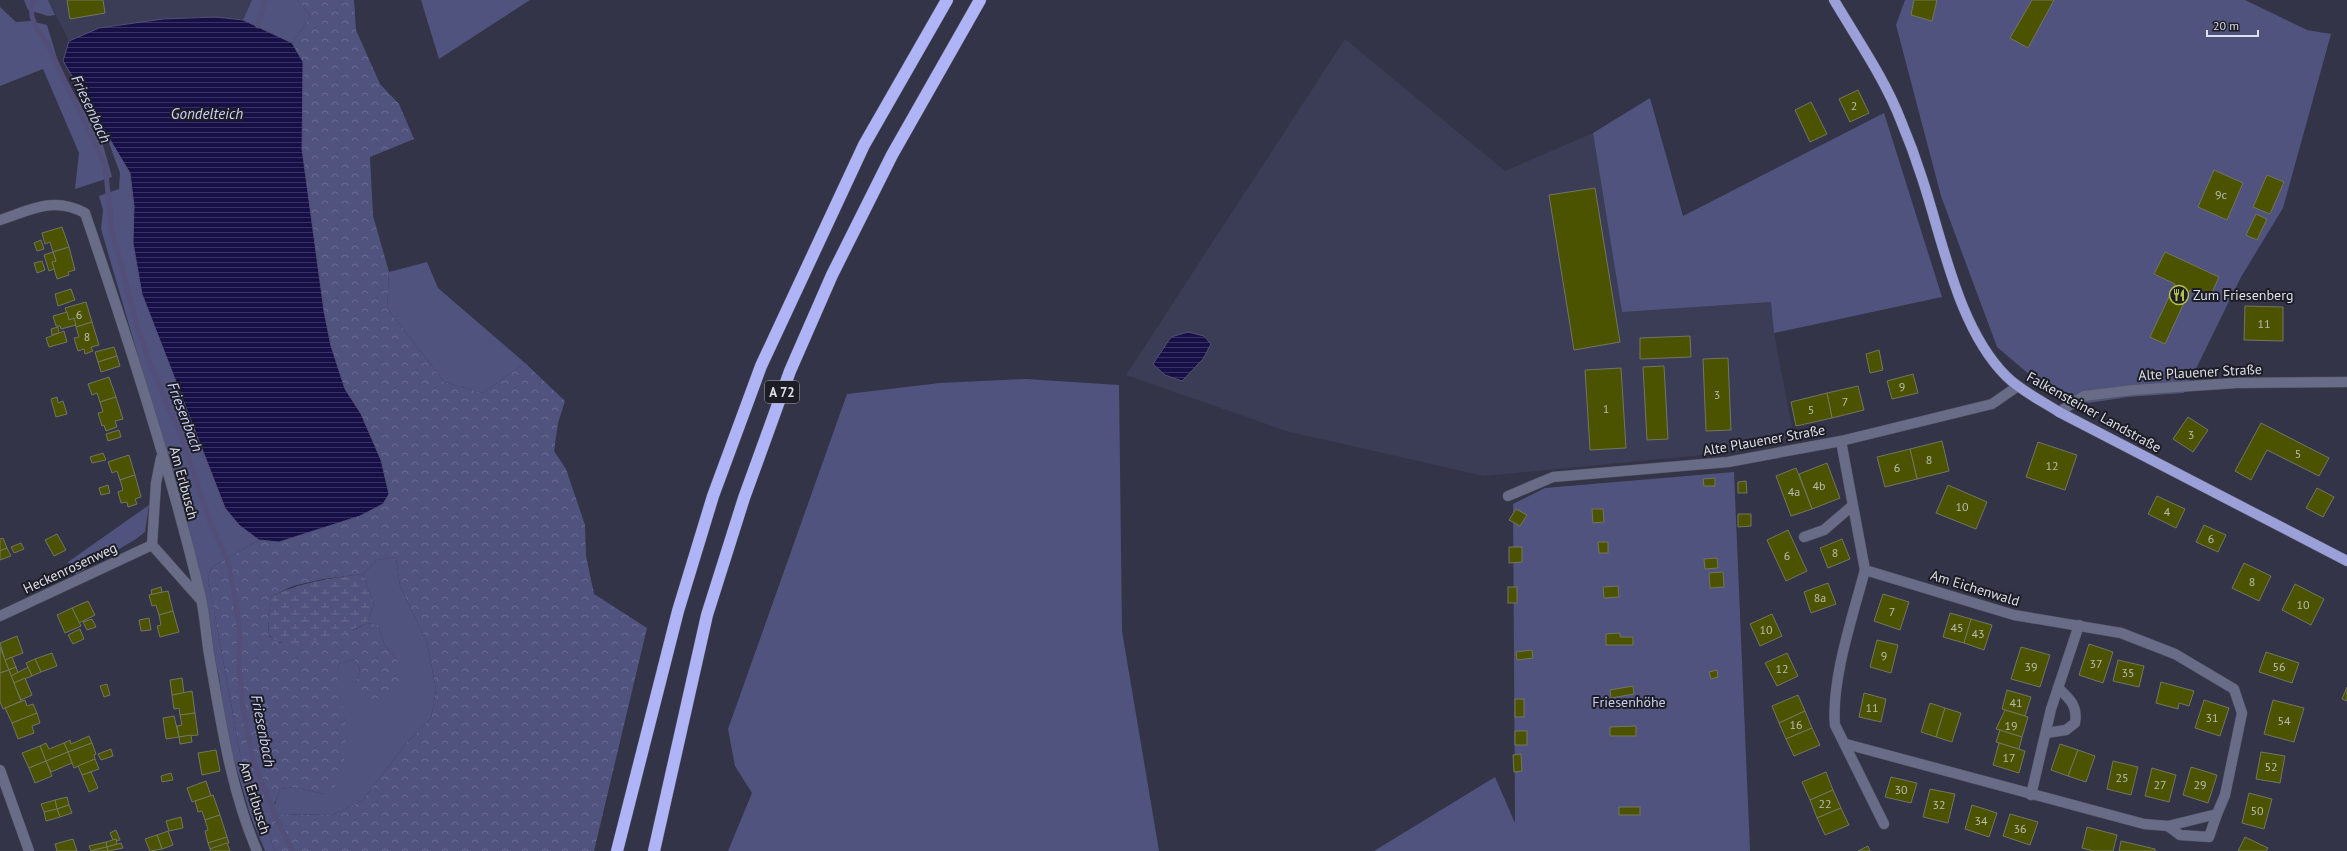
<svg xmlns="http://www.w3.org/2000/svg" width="2347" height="851" font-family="'PT Sans',sans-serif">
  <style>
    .built { fill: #3b3d56 }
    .green { fill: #50537e }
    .forest { fill: url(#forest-crowns) }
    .wetland { fill: url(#wetland-marsh) }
    .water { fill: url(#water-rules); stroke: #524e78 }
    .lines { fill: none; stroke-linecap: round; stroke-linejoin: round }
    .stream { stroke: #524e78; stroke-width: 5 }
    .building { fill: #4c5300; stroke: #727660 }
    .minor-casing { stroke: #525365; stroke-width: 11 }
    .major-casing { stroke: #525365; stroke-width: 11 }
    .highway-casing { stroke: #525365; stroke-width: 13 }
    .minor { stroke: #696c87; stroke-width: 10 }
    .major { stroke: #9ba0d8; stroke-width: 10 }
    .highway { stroke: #afb4f7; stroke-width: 12 }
    .labels { text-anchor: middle; stroke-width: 4; stroke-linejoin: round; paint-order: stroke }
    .number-label { font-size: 12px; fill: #b9bcb0 }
    .shield { fill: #1c1d25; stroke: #a3a5b0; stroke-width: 1 }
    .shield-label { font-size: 13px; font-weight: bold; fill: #dddfeb }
    .poi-label { font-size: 14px; fill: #dddfeb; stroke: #1c1d25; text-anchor: start }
    .street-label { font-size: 14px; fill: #dddfeb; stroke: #1c1d25 }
    .park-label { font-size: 14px; fill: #c9ccf0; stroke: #1c1d25 }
    .water-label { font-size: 15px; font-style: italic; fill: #cfd3f7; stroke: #1c1d25 }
  </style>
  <defs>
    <pattern id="forest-crowns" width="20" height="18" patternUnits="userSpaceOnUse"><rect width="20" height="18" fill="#50537e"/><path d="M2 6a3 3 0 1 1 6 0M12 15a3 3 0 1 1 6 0" fill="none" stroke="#696b90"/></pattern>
    <pattern id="wetland-marsh" width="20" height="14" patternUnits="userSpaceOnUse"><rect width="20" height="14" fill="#50537e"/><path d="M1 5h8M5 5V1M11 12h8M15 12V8" fill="none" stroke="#696b90"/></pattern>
    <pattern id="water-rules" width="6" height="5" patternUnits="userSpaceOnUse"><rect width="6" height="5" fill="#161046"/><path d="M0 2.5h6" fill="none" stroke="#373261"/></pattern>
  </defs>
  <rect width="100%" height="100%" fill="#333447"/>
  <g class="built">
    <path d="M48,0H252L243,20L215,17L163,19L99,28L69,41Z"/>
    <path d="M1345,39L1505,171L1593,133L1622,312L1772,302L1774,333L1794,438L1733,452L1484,476L1286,431L1126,375Z"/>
  </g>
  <g class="green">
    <path d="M24,0H48L55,15L48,16L28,10Z"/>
    <path d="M252,0H297L311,16L292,43L243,20Z"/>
    <path d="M421,0H530L439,59Z"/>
    <path d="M1905,0H2245L2307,30L2331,34L2283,208L2241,277L2184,393L2128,397L2088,403L2050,392L1997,347L1941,196L1896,25Z"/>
    <path d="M0,7L16,22L30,21L47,25L60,68L103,145L112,177L75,189L79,153L43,69L0,86Z"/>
    <path d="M63,61L130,173L134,206L239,525L259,540L212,567L208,577L242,764L257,809L275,804L280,789L293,787L324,794L345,722L336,680L339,664L354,659L360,668L356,684L397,659L385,646L378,625L367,623L374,604L363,574L377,560L396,557L400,586L427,642L436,690L431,718L405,745L362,801L332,815L276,814L266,825L275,851H265L251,817L227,737L219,677L196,569L174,479L101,229L103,210L99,196L119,189L120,173L109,143Z"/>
    <path d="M1650,98L1683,216L1884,113L1942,297L1774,333L1771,302L1622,312L1593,133Z"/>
    <path d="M427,262L438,288L525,363L483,393L444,382L387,308L389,272Z"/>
    <path d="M1026,379L1119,385L1122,631L1159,851H728L752,793L735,766L728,729L847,394L940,383Z"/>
    <path d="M1734,472L1750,851H1374L1495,777L1515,823L1513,504L1545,488Z"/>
    <path d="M149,505L145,532L136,539L75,575L68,562Z"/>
  </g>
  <path class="forest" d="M297,0H354L356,30L380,84L399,104L414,139L370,157L373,216L389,272L387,308L444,382L483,393L525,363L565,401L558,423L554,451L566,469L585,525L586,556L594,594L647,628L594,851H275L266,825L276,814L332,815L362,801L405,745L431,718L436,690L427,642L400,586L396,557L377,560L363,574L323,579L293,586L272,596L268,618L269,636L280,643L356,629L367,623L378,625L385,646L397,659L400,677L397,693L377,705L362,704L356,684L360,668L354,659L339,664C334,689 343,699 345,722C347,742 344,762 341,782L324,794L293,787L280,789C276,800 275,808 263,812L257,809L242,764L208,577L212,567L259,540L279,542L388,494L381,460L361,414L345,389L331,346L324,311L302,149L303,62L292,43L311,16Z"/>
  <path class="wetland" d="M363,574L374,604L367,623C350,633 298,649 279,642C276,641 272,638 269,635L268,618L272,596C301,582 331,578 363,574Z"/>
  <g class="water">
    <path d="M215,17L243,20L292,43L303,62L302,149L324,311L331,346L345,389L361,414L381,460L389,494L383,504L360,516L279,542L259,540L239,525L225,508L142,294L133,243L134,206L130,173L63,61L69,41L99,28L163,19Z"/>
    <path d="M1188,332L1204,336L1211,344L1203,359L1182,381L1165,375L1153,364L1171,337Z"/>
  </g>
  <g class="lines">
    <g class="stream">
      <path d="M34,0C26,15 38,31 47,43L105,165L112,231L138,329L151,366L181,436L210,522L228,562L235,596L240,635L239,667L243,708L253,761L278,822L293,851"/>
      <path d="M258,26L265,0"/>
    </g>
  </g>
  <g class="building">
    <path d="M67,0H103L105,13L70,19Z"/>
    <path d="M1914,0H1937L1932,21L1911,15Z"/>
    <path d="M2032,0H2054L2028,48L2010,38Z"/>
    <path d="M1858,90L1869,113L1850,122L1839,99Z"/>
    <path d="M1811,102L1827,134L1810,142L1795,110Z"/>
    <path d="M2214,170L2243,183L2227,220L2198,207Z"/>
    <path d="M2267,175L2284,182L2270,214L2253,207Z"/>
    <path d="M1595,188L1620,342L1574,350L1549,195Z"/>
    <path d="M2256,214L2267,219L2257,240L2246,235Z"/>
    <path d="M62,227L69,247L53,252L50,242L45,244L42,233Z"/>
    <path d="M41,240L44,249L37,251L34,243Z"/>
    <path d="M69,247L75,270L68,272L69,275L57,279L52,262L56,261L53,252Z"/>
    <path d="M53,252L56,261L52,262L54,269L49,271L44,255Z"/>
    <path d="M2165,252L2219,277L2209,299L2190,290L2165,344L2150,337L2175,284L2154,274Z"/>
    <path d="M42,261L45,270L37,273L34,263Z"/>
    <path d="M71,289L75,300L58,306L55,294Z"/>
    <path d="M86,302L92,322L76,327L74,318L69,320L65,308Z"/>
    <path d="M2245,306L2283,307V341L2244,340Z"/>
    <path d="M67,312L69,320L74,318L76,325L61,329L60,326H56L53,316Z"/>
    <path d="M92,322L99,345L91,347L93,351L85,354L84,349L78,351L74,338L79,337L76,327Z"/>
    <path d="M58,327L59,333L52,335L51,329Z"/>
    <path d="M64,331L67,342L49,347L46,338Z"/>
    <path d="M1690,336L1691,357L1640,359V338Z"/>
    <path d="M114,347L117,356L98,362L95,352Z"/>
    <path d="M1879,350L1883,370L1870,373L1866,354Z"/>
    <path d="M117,356L120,366L101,372L98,362Z"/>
    <path d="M1728,358L1731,430L1706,431L1703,359Z"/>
    <path d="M1664,366L1668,439L1647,440L1643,367Z"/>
    <path d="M1621,368L1626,448L1590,450L1585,370Z"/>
    <path d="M1913,374L1918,393L1892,399L1887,381Z"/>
    <path d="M109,377L116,397L100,402L97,393L92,395L88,384Z"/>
    <path d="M1858,386L1864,410L1832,418L1827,393Z"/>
    <path d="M1827,393L1832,418L1796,426L1791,402Z"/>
    <path d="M57,397L58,403L63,401L67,414L56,417L51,399Z"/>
    <path d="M116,397L123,419L115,421L117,427L106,431L104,425L102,426L98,413L103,412L100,402Z"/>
    <path d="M2188,417L2208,430L2193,452L2173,439Z"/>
    <path d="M2261,423L2329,458L2319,476L2267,450L2251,480L2235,471Z"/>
    <path d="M119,430L121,437L108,441L106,434Z"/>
    <path d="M1942,441L1949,471L1917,479L1910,449Z"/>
    <path d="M2038,442L2077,455L2065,490L2026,477Z"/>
    <path d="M1910,449L1917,479L1885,487L1877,457Z"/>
    <path d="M103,453L106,460L92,463L90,457Z"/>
    <path d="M129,455L135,475L120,480L117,471L112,473L108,462Z"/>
    <path d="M1827,463L1840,498L1812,509L1799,474Z"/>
    <path d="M1796,468L1812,509L1791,516L1776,476Z"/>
    <path d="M135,475L141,497L135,499L137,504L128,507L127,502L121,503L118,492L123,490L120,480Z"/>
    <path d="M1715,478V486H1704L1703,479Z"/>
    <path d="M1746,481L1747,493H1738V482Z"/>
    <path d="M108,485L110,493L101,495L99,488Z"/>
    <path d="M1948,485L1987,502L1976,529L1936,513Z"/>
    <path d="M2317,488L2334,497L2323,517L2306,508Z"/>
    <path d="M2157,496L2185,509L2176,528L2148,514Z"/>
    <path d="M1516,509L1527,515L1520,526L1509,520Z"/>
    <path d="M1592,509H1603L1604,522L1593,523Z"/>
    <path d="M1738,514H1751V526L1738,527Z"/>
    <path d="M2204,525L2226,535L2218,552L2196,542Z"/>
    <path d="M1788,530L1807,571L1786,581L1767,540Z"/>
    <path d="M57,534L66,550L54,556L45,540Z"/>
    <path d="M3,538L7,548L0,551V539Z"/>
    <path d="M1842,539L1850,559L1828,568L1820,548Z"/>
    <path d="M1598,542H1608V553H1599Z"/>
    <path d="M21,543L24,549L14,553L11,547Z"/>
    <path d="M1509,547H1522V562L1509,563Z"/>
    <path d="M7,548L11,556L0,560V551Z"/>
    <path d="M1717,558L1718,568L1705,569L1704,559Z"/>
    <path d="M2244,563L2271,576L2259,601L2232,588Z"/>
    <path d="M1723,572L1724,587L1710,588L1709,573Z"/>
    <path d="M1828,583L1836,604L1811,613L1804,592Z"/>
    <path d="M2295,584L2324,599L2311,625L2282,610Z"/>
    <path d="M1618,586L1619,597L1604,598L1603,587Z"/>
    <path d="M161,587L162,592L152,595L151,590Z"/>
    <rect x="1508" y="587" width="9" height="16"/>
    <path d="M168,591L173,611L159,615L156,605L152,606L149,595Z"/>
    <path d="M1883,594L1909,602L1900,630L1874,621Z"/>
    <path d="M88,601L95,615L79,623L72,608Z"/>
    <path d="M72,608L81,626L65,633L57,615Z"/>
    <path d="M173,611L179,632L160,637L157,626L161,625L159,615Z"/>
    <path d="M1950,613L1971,619L1964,643L1943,637Z"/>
    <path d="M1772,614L1782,636L1760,646L1750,624Z"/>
    <path d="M149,618L151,630L141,631L139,620Z"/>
    <path d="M92,619L96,627L87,630L83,622Z"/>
    <path d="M1971,619L1992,625L1984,650L1964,643Z"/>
    <path d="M80,629L84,639L73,644L68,635Z"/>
    <path d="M1620,633V637H1633V645H1606V634Z"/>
    <path d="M17,636L23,653L5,660L0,643Z"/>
    <path d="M1877,640L1898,645L1891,673L1870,667Z"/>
    <path d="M2089,644L2113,652L2103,683L2079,675Z"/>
    <path d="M0,647L9,670L0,673Z"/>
    <path d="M2021,647L2050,655L2040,687L2011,679Z"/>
    <path d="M1532,650L1533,658L1517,660L1516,652Z"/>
    <path d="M2266,652L2299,663L2292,683L2259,672Z"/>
    <path d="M52,653L57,666L41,672L35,659Z"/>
    <path d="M1787,653L1798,676L1777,686L1765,663Z"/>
    <path d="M12,657L16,667L9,670L5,660Z"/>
    <path d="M35,659L41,672L32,676L26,663Z"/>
    <path d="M2118,660L2144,666L2139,687L2113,681Z"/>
    <path d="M16,667L18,673L11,676L9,670Z"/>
    <path d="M28,667L32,676L14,683L11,676Z"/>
    <path d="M9,670L21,701L3,709L0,702V673Z"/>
    <path d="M1717,670L1718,677L1711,679L1709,672Z"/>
    <path d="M25,678L32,695L21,700L14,683Z"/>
    <path d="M182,678L184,693L172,695L170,680Z"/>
    <path d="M2161,682L2194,691L2189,706L2179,703L2178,709L2156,703Z"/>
    <path d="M107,684L110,695L104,697L100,686Z"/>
    <path d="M1633,686L1634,694L1611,698L1610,690Z"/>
    <path d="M2347,687V701L2342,699Z"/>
    <path d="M2007,690L2031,697L2025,716L2002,709Z"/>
    <path d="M192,691L195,713L180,715L179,708L174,709L172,695Z"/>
    <path d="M1864,693L1886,699L1881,722L1859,717Z"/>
    <path d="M1798,695L1805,711L1779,723L1772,706Z"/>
    <rect x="1515" y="699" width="9" height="18"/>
    <path d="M25,700L27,706L33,704L37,713L12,723L5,708Z"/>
    <path d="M2204,700L2229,708L2220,736L2195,728Z"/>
    <path d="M2273,700L2304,708L2294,742L2264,734Z"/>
    <path d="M1930,703L1945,708L1936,737L1921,732Z"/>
    <path d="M1945,708L1961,713L1952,742L1936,737Z"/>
    <path d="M2005,710L2028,717L2022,737L1996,729Z"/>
    <path d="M1805,711L1812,728L1786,739L1779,723Z"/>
    <path d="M37,713L40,723L32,726L34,733L18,739L12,723Z"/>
    <path d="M195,713L198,735L179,737L177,726L182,725L180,715Z"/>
    <path d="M174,716L179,737L166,739L163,718Z"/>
    <path d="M1636,726V736H1610V727Z"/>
    <path d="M1812,728L1820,745L1794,756L1786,739Z"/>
    <path d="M2000,730L2022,737L2019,749L1996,742Z"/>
    <rect x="1515" y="731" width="12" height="14"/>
    <path d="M191,735L192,742L180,744L179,737Z"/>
    <path d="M89,736L92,743L68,752L64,743L70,740L71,744Z"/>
    <path d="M46,743L49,749L64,743L68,752L46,761L40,746Z"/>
    <path d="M92,743L96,754L94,755L95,759L74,768L68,752Z"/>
    <path d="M1999,743L2025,751L2019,773L1993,765Z"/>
    <path d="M2060,744L2078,750L2068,776L2051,770Z"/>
    <path d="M40,746L46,761L29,768L22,753Z"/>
    <path d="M111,749L113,756L101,760L98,754Z"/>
    <path d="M216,750L220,771L202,775L198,753Z"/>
    <path d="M2078,750L2095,756L2086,782L2068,776Z"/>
    <path d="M68,752L72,763L51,772L46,761Z"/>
    <path d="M2261,752L2285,756L2280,783L2256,779Z"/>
    <path d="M1521,754L1522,771L1514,772L1513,755Z"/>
    <path d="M95,759L99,769L82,775L78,766Z"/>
    <path d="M46,761L52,776L35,783L29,768Z"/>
    <path d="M2113,761L2138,767L2131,795L2107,789Z"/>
    <path d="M2191,767L2217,775L2208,803L2183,795Z"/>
    <path d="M2152,768L2176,775L2169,802L2145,796Z"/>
    <path d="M91,772L98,788L89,792L82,775Z"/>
    <path d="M1826,772L1833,790L1810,800L1802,782Z"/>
    <path d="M171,773L173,780L162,782L161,776Z"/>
    <path d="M1891,777L1917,783L1911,803L1885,797Z"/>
    <path d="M206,781L211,796L192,802L187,788Z"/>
    <path d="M1930,789L1955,794L1948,823L1923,817Z"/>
    <path d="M1833,790L1841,808L1817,818L1810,800Z"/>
    <path d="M2249,793L2272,799L2264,829L2242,823Z"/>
    <path d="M213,795L220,815L205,820L202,811L198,812L195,801Z"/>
    <path d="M67,797L69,805L57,809L55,800Z"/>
    <path d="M55,800L57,809L44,812L41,804Z"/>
    <path d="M69,805L72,813L60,817L57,809Z"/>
    <path d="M1972,805L1997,813L1989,837L1965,829Z"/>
    <rect x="1619" y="807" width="21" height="8"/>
    <path d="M1841,808L1849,825L1825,835L1817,818Z"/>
    <path d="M57,809L60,817L46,821L44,812Z"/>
    <path d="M2010,814L2038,822L2030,845L2003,836Z"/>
    <path d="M220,815L227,837L208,843L205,831L208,830L205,820Z"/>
    <path d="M181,817L183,828L169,831L166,821Z"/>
    <path d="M2087,827L2117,835L2113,851H2093L2082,848Z"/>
    <path d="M116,830L120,840L116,841V839L113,840L110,833Z"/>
    <path d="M168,831L173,845L162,849L157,835Z"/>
    <path d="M157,835L162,849L150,851L145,839Z"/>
    <path d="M227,837L229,843L210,849L208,843Z"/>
    <path d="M2245,837L2268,848L2266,851H2238Z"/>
    <path d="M73,839L77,851H57L55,844Z"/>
    <path d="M116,839L117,844L107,847L106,842Z"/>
    <path d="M2121,841L2155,849V851H2119Z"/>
    <path d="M106,842L107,847L91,851L89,846Z"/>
    <path d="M121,843L123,848L108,851L107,847Z"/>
    <path d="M227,843L230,851H211L210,849Z"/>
    <path d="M1868,846L1870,851H1858Z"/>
    <path d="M107,847L108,851H93V850Z"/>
  </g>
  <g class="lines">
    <g class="minor-casing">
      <g id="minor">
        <path d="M0,220C31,210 53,196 85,213C128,339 170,468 201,598C205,617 206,636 209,654C221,721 230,788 257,851"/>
        <path d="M2059,412L2084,396L2133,390L2236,383L2347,382"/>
        <path d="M1841,441L1865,570L2014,615L2121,633L2175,654L2234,689L2242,713L2225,795L2217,814L2168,826L2144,824L1846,744"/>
        <path d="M1508,496L1553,477L1728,462L1841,441L1992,404L2018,386"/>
        <path d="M1804,537L1824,530L1852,506"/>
        <path d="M152,545L156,483L161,458"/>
        <path d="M1865,570C1853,615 1831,680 1835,725L1884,824"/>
        <path d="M0,616L152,545L200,599"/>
        <path d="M2046,733L2066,730L2075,723C2078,706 2070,699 2058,688"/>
        <path d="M0,770L29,851"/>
        <path d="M2031,795L2051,709L2079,625"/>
        <path d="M2168,826L2180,835L2209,837L2217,814"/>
      </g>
    </g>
    <g class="major-casing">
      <path id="major" d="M1834,0C1857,39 1885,79 1901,121C1909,140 1916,159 1922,178C1943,241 1958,328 2006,376C2021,391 2042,401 2059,412L2347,561"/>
    </g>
    <g class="highway-casing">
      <g id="highway">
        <path d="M617,851L678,611L713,496L761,366L864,145L947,0"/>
        <path d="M654,851L707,615L744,498L790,371L832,275L892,155L980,0"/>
      </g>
    </g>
    <use href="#minor" class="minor"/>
    <use href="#major" class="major"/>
    <use href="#highway" class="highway"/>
  </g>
  <defs>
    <g id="restaurant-ring" transform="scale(1)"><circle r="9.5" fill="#1c1d25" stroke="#b4c24a" stroke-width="1.5"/><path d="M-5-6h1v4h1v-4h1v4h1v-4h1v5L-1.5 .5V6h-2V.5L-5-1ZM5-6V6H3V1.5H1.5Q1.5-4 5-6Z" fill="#b4c24a"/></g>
  </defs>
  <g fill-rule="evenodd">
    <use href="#restaurant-ring" x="2179" y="295"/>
  </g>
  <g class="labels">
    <g class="number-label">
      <text x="1854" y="110">2</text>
      <text x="2221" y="199">9c</text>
      <text x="79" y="319">6</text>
      <text x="2264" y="328">11</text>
      <text x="87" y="341">8</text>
      <text x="1902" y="391">9</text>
      <text x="1717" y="399">3</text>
      <text x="1845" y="406">7</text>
      <text x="1606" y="413">1</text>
      <text x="1811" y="414">5</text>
      <text x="2191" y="439">3</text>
      <text x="2298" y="458">5</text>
      <text x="1929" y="464">8</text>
      <text x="2052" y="470">12</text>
      <text x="1897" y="472">6</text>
      <text x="1819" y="490">4b</text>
      <text x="1794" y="496">4a</text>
      <text x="1962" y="511">10</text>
      <text x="2167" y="516">4</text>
      <text x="2211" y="543">6</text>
      <text x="1835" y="557">8</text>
      <text x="1787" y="560">6</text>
      <text x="2252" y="586">8</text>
      <text x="1820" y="602">8a</text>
      <text x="2303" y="609">10</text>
      <text x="1892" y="616">7</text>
      <text x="1957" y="632">45</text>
      <text x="1766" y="634">10</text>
      <text x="1978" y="638">43</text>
      <text x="1884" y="660">9</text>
      <text x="2096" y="668">37</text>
      <text x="2031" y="671">39</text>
      <text x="2279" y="671">56</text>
      <text x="1782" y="673">12</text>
      <text x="2128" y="677">35</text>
      <text x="2016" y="707">41</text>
      <text x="1872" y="712">11</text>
      <text x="2212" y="722">31</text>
      <text x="2284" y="725">54</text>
      <text x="1796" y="729">16</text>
      <text x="2011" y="730">19</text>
      <text x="2009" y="762">17</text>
      <text x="2271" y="771">52</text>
      <text x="2122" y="782">25</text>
      <text x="2160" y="789">27</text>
      <text x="2200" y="789">29</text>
      <text x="1901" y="794">30</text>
      <text x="1825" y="808">22</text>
      <text x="1939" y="809">32</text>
      <text x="2257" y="815">50</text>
      <text x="1981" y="825">34</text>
      <text x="2020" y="833">36</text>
    </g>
    <rect class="shield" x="765" y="381" width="34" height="22" rx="3"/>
    <g class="shield-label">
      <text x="782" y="397">A 72</text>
    </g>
    <g class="poi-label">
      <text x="2193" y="300">Zum Friesenberg</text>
    </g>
    <g class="street-label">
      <text transform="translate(2200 372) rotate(-3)" y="5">Alte Plauener Straße</text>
      <text transform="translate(2094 412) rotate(29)" y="5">Falkensteiner Landstraße</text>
      <text transform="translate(1764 440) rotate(-10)" y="5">Alte Plauener Straße</text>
      <text transform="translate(184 483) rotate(75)" y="5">Am Erlbusch</text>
      <text transform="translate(70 568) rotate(-25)" y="5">Heckenrosenweg</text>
      <text transform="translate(1975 588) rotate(17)" y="5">Am Eichenwald</text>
      <text transform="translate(255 798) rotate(73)" y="5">Am Erlbusch</text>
    </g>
    <g class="park-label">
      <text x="1629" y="707">Friesenhöhe</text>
    </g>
    <g class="water-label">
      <text transform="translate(91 109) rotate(65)" y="5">Friesenbach</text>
      <text x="207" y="119">Gondelteich</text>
      <text transform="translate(185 417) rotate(69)" y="5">Friesenbach</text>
      <text transform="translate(263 731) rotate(79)" y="5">Friesenbach</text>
    </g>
  </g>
  <path d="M2207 30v6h51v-6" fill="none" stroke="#dddfeb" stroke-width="2"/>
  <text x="2213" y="30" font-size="12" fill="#dddfeb" stroke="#1c1d25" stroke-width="3" paint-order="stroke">20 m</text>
</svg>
